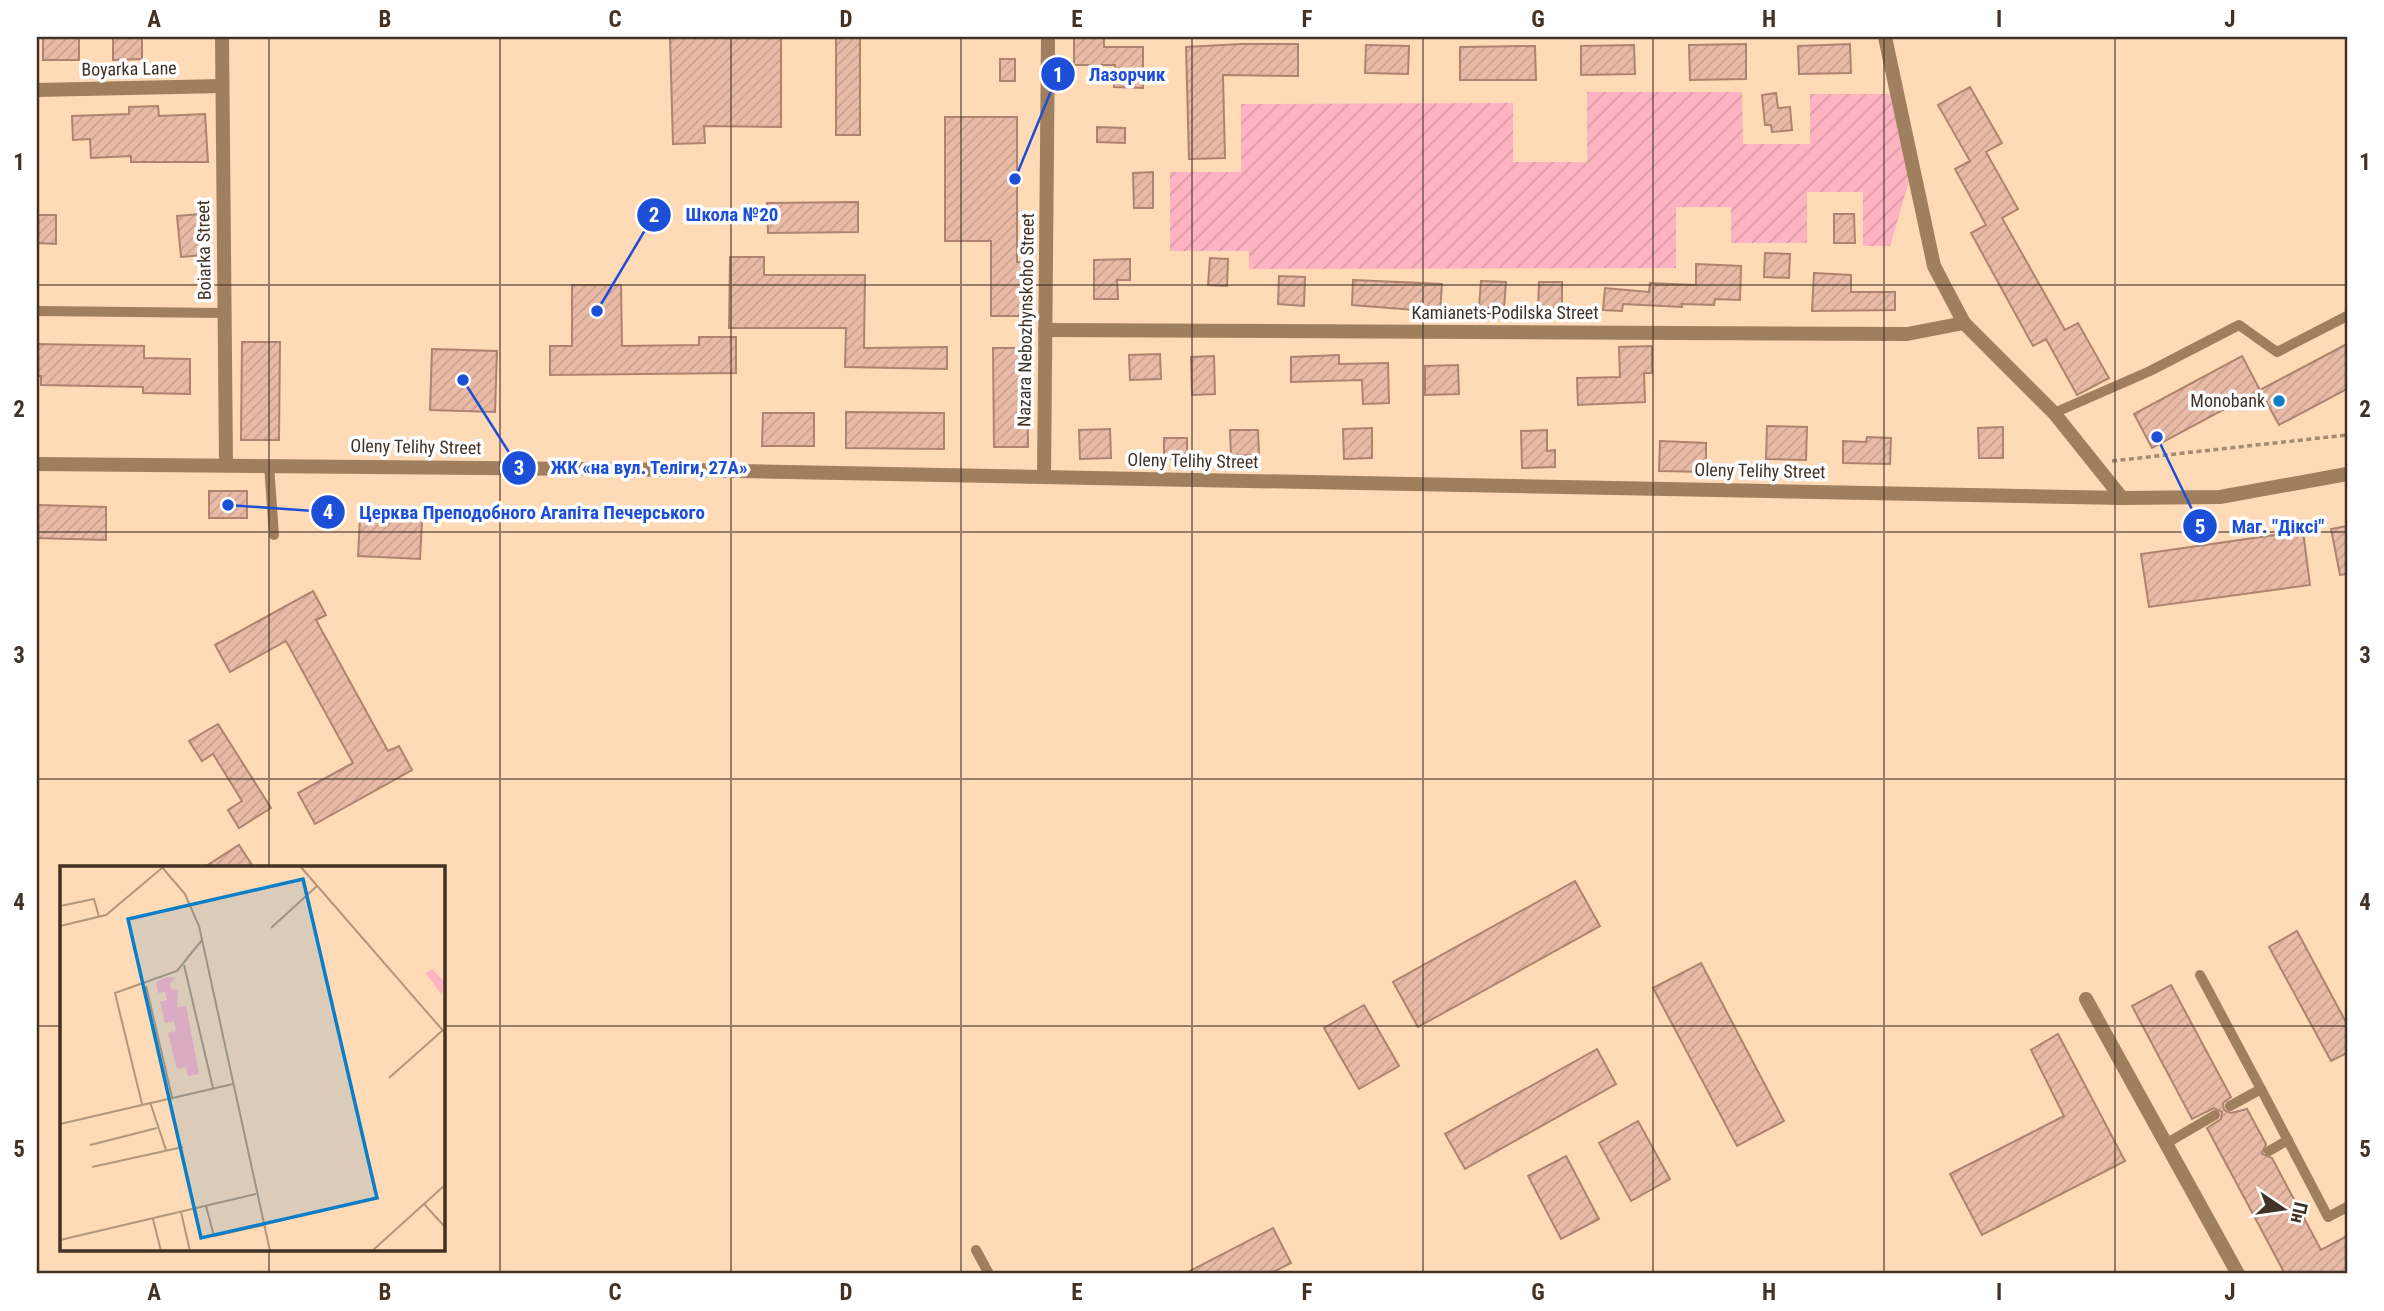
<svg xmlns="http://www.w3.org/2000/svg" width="2384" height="1311" font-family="'Roboto Condensed',sans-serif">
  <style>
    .garden { fill: url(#garden-furrows) }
    .building { fill: url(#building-hatch); stroke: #af836f; stroke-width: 2 }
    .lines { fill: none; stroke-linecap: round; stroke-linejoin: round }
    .path { stroke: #a68b73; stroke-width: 3.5; stroke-dasharray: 5 3.5; stroke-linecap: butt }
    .lane { stroke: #a07f5e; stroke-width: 10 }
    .street { stroke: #a07f5e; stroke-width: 14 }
    .grid { fill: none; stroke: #413225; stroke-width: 2; stroke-opacity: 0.55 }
    .poi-dot { fill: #0b7ec7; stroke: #fff; stroke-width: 2.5 }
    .labels { text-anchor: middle; stroke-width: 7; stroke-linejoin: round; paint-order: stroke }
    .street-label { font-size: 18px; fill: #413225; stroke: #fff }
    .poi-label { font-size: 18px; fill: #413225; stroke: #fff; text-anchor: end }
    .inset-road { fill: none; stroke: #b2977d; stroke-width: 2 }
    .view { fill: #0b7ec7; fill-opacity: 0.15; stroke: #0b7ec7; stroke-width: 3.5 }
    .inset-edge { fill: none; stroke: #413225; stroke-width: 3.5 }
    .leader { fill: none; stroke: #1d4ed8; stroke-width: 2.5 }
    .callout-dot { fill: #1d4ed8; stroke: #fff; stroke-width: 2.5 }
    .mark-label { font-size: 21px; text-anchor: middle; font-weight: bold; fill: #fff }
    .callout-label { font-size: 19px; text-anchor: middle; font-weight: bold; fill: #1d4ed8; stroke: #fff; stroke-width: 7; stroke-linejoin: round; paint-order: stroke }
    .neatline { fill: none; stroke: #413225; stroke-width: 2.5 }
    .grid-label { font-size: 23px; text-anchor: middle; font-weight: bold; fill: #413225 }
  </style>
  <defs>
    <pattern id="garden-furrows" width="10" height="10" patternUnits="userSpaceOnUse" patternTransform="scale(1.75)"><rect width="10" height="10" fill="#feb3c2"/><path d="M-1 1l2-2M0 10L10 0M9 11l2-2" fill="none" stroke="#db9aa7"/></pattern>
    <pattern id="building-hatch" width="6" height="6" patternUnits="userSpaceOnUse" patternTransform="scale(1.75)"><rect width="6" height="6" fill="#e9bba6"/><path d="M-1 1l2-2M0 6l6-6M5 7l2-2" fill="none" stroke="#c9a18f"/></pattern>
  </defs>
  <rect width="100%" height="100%" fill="#fedab7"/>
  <path class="garden" d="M1587,92H1742L1743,144H1810V94H1890L1909,181L1890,246H1863V192H1807V243H1731V207H1676V268L1249,269V251H1170V172H1241V104L1513,103V162H1587Z"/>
  <g class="building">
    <rect x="43" y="37" width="36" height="23"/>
    <path d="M142,37V59L113,60V38Z"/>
    <path d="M670,37H781V127L704,126L705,143L673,144Z"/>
    <rect x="836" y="37" width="24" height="98"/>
    <path d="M1074,37H1104V47H1143V88L1114,87L1115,65H1074Z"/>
    <path d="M1241,44H1298V76L1223,75L1225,158L1189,159L1186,47Z"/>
    <path d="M1746,44V79L1690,80L1689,45Z"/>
    <path d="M1850,44L1851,73L1799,74L1798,46Z"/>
    <path d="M1366,45L1409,46L1408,74L1365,73Z"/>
    <path d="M1634,45L1635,74L1581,75V46Z"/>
    <path d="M1535,46L1536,80H1460V47Z"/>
    <rect x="1000" y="59" width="15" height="22"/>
    <path d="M1970,87L2002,143L1986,152L2018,209L2002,218L2065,330L2078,323L2109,378L2077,395L2046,339L2033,346L1971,233L1986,225L1955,169L1970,161L1938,105Z"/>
    <path d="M1776,93L1778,108L1790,107L1792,130L1772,132L1771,125H1765L1762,95Z"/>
    <path d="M158,106L159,116L205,114L208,162H131V156L91,158L90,139L73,140L72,116L129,114V107Z"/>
    <path d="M945,117H1017V262H1025V316H991V241H945Z"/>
    <path d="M1097,127L1125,128V143L1097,142Z"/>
    <path d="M1153,172V208H1134L1133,173Z"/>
    <path d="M858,202V232L768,233L767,203Z"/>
    <path d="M200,214L203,255L181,257L177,216Z"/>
    <path d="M1834,214H1854L1855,243H1834Z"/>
    <path d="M37,215H56V244L37,243Z"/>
    <path d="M1765,253L1790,254L1789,278L1764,277Z"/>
    <path d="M730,257H764V275H865L864,348L947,347V369L845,367L846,328H729Z"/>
    <path d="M1210,258L1228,259L1227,286L1208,285Z"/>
    <path d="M1130,259V280H1117L1118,299H1094V260Z"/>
    <path d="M1696,264L1741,266L1740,300L1715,299L1714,305L1682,304V307L1623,304L1622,311L1603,310L1605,288L1649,292L1650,283L1696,285Z"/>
    <path d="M1814,273L1851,275V292H1895V310L1812,311Z"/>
    <path d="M1279,276L1305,277L1304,306L1278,304Z"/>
    <path d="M1353,280L1442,284L1440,312L1352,305Z"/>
    <path d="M1481,281L1506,282L1504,309L1479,307Z"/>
    <path d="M1539,282H1562V308H1538Z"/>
    <path d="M572,285H621L622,346L699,345V337H736V373L550,375V346H572Z"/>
    <path d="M242,342H280L279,440H241Z"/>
    <path d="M37,344L144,346V358L190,359V394L143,393V387L41,385V376H37Z"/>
    <path d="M2347,344V389L2279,425L2260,390Z"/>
    <path d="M1652,346V373H1644L1645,402L1578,405L1577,378L1620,377L1619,347Z"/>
    <path d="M993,348H1027L1028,447H994Z"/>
    <path d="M432,349L497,351L495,412L430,410Z"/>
    <path d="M1160,354L1161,379L1130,380L1129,355Z"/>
    <path d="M1339,355V364L1388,363L1389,403L1363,404L1362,380L1291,382V357Z"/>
    <path d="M1214,356L1215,394L1192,395L1191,357Z"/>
    <path d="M2242,356L2260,390L2152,448L2134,414Z"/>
    <path d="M1458,365L1459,394L1425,395V366Z"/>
    <path d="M846,412L944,413V449L846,448Z"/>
    <path d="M763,413H814V446H762Z"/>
    <path d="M1767,426L1807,427L1806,460L1766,459Z"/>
    <path d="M2003,427V458H1979L1978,428Z"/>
    <path d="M1372,428V458L1344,459L1343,429Z"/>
    <path d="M1110,429L1111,458L1080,459L1079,430Z"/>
    <path d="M1230,430H1258L1259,455L1231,456Z"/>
    <path d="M1547,430V451L1555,450V467L1522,468L1521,431Z"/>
    <path d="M1867,437L1891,438L1890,464L1843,463V441L1866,442Z"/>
    <path d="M1164,438H1187V458L1164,459Z"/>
    <path d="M1660,441L1706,443V472L1659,471Z"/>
    <rect x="209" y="491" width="38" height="27"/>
    <path d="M37,505L106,507V540L37,538Z"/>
    <path d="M360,518L422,521L420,559L358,556Z"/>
    <path d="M2347,526V574L2340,575L2331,529Z"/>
    <path d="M2303,531L2310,585L2149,607L2141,554Z"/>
    <path d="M313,591L326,615L316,620L388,751L399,746L412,770L315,824L298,793L353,763L286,641L230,672L215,645Z"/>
    <path d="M218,724L271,808L239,828L228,810L242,801L213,754L202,761L189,741Z"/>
    <path d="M239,845L254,868H203Z"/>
    <path d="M1575,881L1600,926L1418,1027L1393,982Z"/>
    <path d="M2297,931L2347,1024V1053L2331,1061L2269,947Z"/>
    <path d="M1701,963L1784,1121L1737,1146L1653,988Z"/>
    <path d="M2171,985L2231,1097L2223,1103L2224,1110L2231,1113L2247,1109L2266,1144L2262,1154L2272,1158L2321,1250L2347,1236V1274H2285L2207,1128L2221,1119L2222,1112L2214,1108L2192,1119L2132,1006Z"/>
    <path d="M1364,1005L1399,1066L1359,1089L1324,1028Z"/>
    <path d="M2058,1034L2125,1161L1982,1235L1950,1174L2064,1116L2031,1050Z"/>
    <path d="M1597,1049L1616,1084L1465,1169L1445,1134Z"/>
    <path d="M1638,1121L1670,1179L1631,1201L1599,1143Z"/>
    <path d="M1566,1156L1599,1219L1561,1239L1528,1176Z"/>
    <path d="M1273,1228L1291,1263L1269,1274H1184Z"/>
  </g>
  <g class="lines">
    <path class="path" d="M2112,461L2347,435"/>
    <g class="lane">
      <path d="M37,311L224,313"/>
      <path d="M2054,413L2150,371L2239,325L2277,352L2347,316"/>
      <path d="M269,465L274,535"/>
      <path d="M2200,975L2261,1089"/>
      <path d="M2230,1106L2261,1089L2328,1217L2347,1207"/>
      <path d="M2167,1143L2215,1115"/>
      <path d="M2269,1151L2288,1140"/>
      <path d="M976,1250L989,1274"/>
    </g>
    <g class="street">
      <path d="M222,37L226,463"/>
      <path d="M1885,37L1934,266L1964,323L2054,413L2122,498"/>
      <path d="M37,90L222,86"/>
      <path d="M1045,330L1907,334L1964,323"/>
      <path d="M37,464L688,470L2122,498L2220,497L2347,474"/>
      <path d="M1044,477L1048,37"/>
      <path d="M2086,999L2238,1274"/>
    </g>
  </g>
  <path class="grid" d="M269,37V868M500,37V1274M731,37V1274M961,37V1274M1192,37V1274M1423,37V1274M1653,37V1274M1884,37V1274M2115,37V1274M37,285H2347M37,532H2347M37,779H2347M37,1026H61M443,1026H2347M269,1250V1274"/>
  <circle class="poi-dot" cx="2279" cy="401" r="7"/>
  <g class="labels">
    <g class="street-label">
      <text transform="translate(129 69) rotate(-1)" y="6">Boyarka Lane</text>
      <text transform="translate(204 250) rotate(-91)" y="6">Boiarka Street</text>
      <text x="1505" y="319">Kamianets-Podilska Street</text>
      <text transform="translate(1026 320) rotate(-89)" y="6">Nazara Nebozhynskoho Street</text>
      <text transform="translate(416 447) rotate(1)" y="6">Oleny Telihy Street</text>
      <text transform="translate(1193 461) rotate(1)" y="6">Oleny Telihy Street</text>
      <text transform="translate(1760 471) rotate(1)" y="6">Oleny Telihy Street</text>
    </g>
    <g class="poi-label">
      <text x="2265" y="407">Monobank</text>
    </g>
  </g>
  <g transform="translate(60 866)">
    <rect width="385" height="385" fill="#fedab7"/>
    <path d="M361,101L366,107L372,103L385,116L382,129Z" fill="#feb3c2"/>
    <path d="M107,111L116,112L110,117L111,124L118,123L117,141L126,140L139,208L128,210L126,201L117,203L108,167L116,165L114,155L105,157L100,136L107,134L105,126L98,127L96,116Z" fill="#feb3c2"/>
    <path class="inset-road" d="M101,0L125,28L139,60L210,385M240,0L385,167M0,40L34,33L39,51M0,60L46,49L102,2M211,62L257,20M124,99L153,222M86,120L112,231M329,212L383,164M90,236L106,284M82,238L55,127L117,105L142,74M0,258L173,218M30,279L97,262M32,301L123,281M364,338L385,361M146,340L154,370L204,359M121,346L130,385M93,353L101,385M0,374L196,328M312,385L385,319"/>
    <path class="view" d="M243,13L317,332L141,372L68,53Z"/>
    <rect width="385" height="385" class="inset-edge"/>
  </g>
  <path class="leader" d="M1015 179L1058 74M597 311L654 215M463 380L519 468M228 505L328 512M2157 437L2200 526"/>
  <g class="callout-dot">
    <circle cx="1015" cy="179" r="7"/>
    <circle cx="597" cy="311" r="7"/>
    <circle cx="463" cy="380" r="7"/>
    <circle cx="228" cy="505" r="7"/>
    <circle cx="2157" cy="437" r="7"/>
    <circle cx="1058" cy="74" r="18"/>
    <circle cx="654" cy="215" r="18"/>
    <circle cx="519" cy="468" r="18"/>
    <circle cx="328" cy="512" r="18"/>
    <circle cx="2200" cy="526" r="18"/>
  </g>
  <g class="mark-label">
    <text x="1058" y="82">1</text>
    <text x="654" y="222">2</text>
    <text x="519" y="475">3</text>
    <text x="328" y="519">4</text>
    <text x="2200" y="534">5</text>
  </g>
  <g class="callout-label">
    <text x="1127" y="81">Лазорчик</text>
    <text x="732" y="221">Школа №20</text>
    <text x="649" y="474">ЖК «на вул. Теліги, 27А»</text>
    <text x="532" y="519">Церква Преподобного Агапіта Печерського</text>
    <text x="2278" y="533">Маг. "Діксі"</text>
  </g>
  <rect width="2384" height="1311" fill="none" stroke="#ffffff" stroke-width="77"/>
  <g transform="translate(2283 1209) rotate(103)" stroke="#ffffff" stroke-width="5" paint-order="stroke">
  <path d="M0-5L12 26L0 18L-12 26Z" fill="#413225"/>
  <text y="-10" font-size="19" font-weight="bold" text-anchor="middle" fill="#413225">Пн</text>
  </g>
  <rect x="38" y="38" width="2308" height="1234" class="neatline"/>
  <g class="grid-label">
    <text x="154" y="27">A</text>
    <text x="385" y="27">B</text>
    <text x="615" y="27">C</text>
    <text x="846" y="27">D</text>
    <text x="1077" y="27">E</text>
    <text x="1307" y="27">F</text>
    <text x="1538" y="27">G</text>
    <text x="1769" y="27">H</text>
    <text x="1999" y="27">I</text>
    <text x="2230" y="27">J</text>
    <text x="19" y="170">1</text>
    <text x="2365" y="170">1</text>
    <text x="19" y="417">2</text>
    <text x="2365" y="417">2</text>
    <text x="19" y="663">3</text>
    <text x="2365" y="663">3</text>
    <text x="19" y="910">4</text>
    <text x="2365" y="910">4</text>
    <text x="19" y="1157">5</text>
    <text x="2365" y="1157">5</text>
    <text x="154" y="1300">A</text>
    <text x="385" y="1300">B</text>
    <text x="615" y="1300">C</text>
    <text x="846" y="1300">D</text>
    <text x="1077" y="1300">E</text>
    <text x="1307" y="1300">F</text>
    <text x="1538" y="1300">G</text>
    <text x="1769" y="1300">H</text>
    <text x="1999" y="1300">I</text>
    <text x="2230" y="1300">J</text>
  </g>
</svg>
